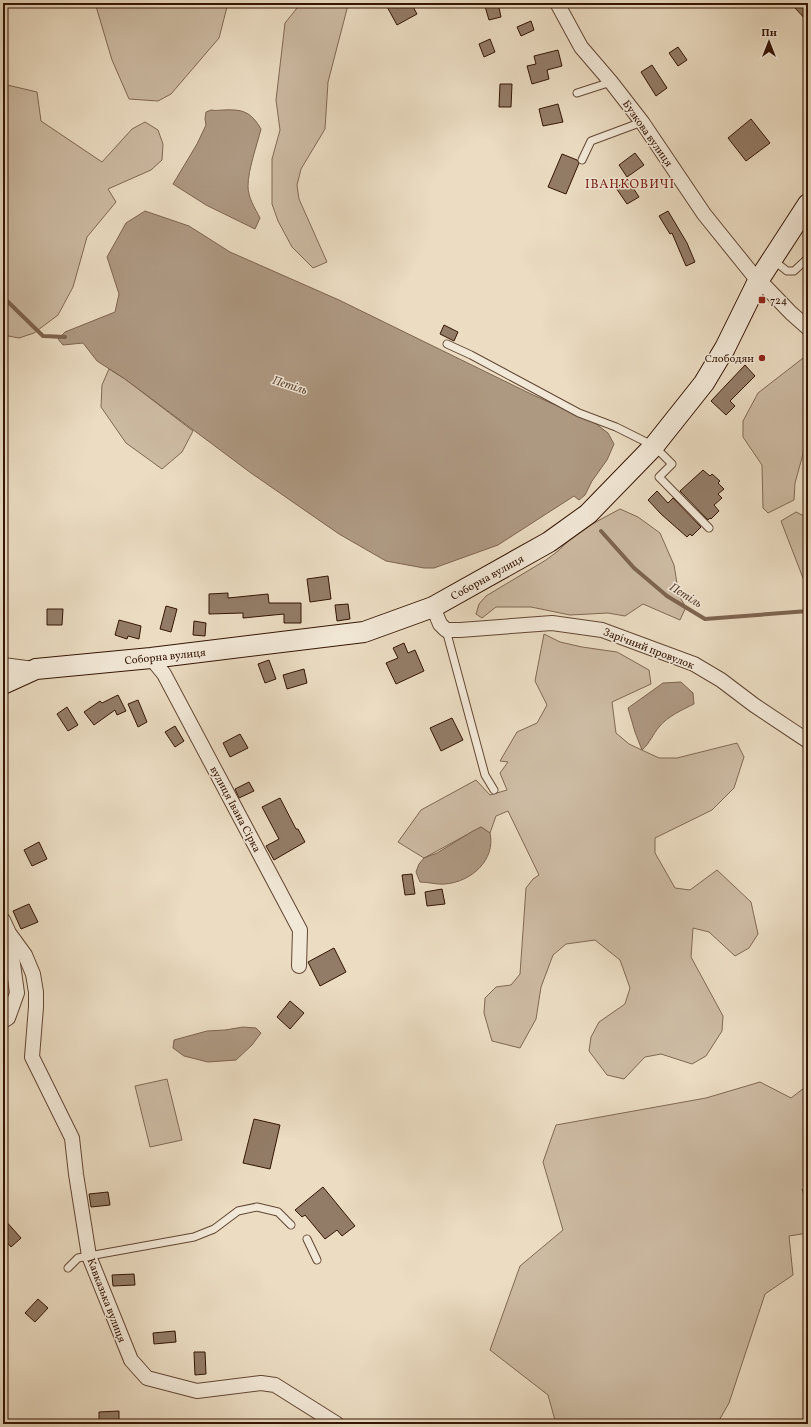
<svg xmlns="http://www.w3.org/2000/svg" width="811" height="1427" font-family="Vollkorn,serif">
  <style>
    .green { fill: #ccbaa2; stroke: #806853 }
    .water { fill: #ad9881; stroke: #7d644f }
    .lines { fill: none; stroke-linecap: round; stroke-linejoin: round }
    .stream { stroke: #7d644f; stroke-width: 4 }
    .building { fill: #937c67; stroke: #341504 }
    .lane-casing { stroke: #624734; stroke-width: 9 }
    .street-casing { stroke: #624734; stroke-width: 16 }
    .secondary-casing { stroke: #341504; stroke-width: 22 }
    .lane { stroke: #f2e8d7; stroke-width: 7 }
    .street { stroke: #f2e8d7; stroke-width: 14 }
    .secondary { stroke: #f2e8d7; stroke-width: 20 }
    .poi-dot { fill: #8f2418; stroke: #f2e8d7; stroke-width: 1.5 }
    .labels { text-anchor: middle; stroke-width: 3; stroke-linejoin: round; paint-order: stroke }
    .street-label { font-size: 11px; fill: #341504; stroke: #f2e8d7 }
    .poi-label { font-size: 11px; fill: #341504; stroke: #f2e8d7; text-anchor: start }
    .water-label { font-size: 12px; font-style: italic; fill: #644936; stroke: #f2e8d7 }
    .quarter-label { font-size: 13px; letter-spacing: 1px; fill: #7a1f14; stroke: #f2e8d7 }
  </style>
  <rect width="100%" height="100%" fill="#ebdcc2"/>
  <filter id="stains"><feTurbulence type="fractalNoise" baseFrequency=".005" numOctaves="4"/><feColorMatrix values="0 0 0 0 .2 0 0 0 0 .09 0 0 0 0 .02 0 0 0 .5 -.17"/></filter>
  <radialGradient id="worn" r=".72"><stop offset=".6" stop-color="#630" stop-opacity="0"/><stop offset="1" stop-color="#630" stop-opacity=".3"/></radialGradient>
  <g class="green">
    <path d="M95,3H228L219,38L171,94L158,101L129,99L112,60Z"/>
    <path d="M301,3H348V5L328,82L325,129L301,169L297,185L299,199L327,262L313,268L292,247L278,221L272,204V159L280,130L276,100L285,23Z"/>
    <path d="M3,84L37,92L41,121L102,162L132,129L145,122L158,130L163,144L162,160L151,170L108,189L116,202L87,237L73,287L58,315L34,333L19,338L3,335Z"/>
    <path d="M807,355L808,395L803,454L795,483L794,500L768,513L763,508L762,465L743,437V421L758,393Z"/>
    <path d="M109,369L125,379L193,431L182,452L162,469L126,443L101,407L102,385Z"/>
    <path d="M620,509L638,517L660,533L674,565L679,596L686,607L680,620L643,604L625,616L608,613L570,615L531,607H496L482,618L476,614L479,604L486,596L546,560L558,551L579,531Z"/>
    <path d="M796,512L808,518V591L781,521Z"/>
    <path d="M544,634L560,642L582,647L617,652L649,670L651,684L612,702L616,733L629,744L659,758H677L737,743L744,757L734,788L712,810L655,838V853L675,888L690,890L717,870L751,902L758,934L749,948L735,956L709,932L693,928L691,957L723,1016L722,1031L706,1056L692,1064L661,1054L645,1057L624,1079L607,1075L589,1051L591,1037L599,1022L625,1004L630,988L620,960L595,940L566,944L553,955L541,987L536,1019L520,1048L492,1041L484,1013L485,998L496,987L511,985L520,974L526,888L533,879L539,875L508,811L496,816L490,833L481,827L424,858L398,842L421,810L476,780L490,795L507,790L500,773L508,762L500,761L517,732L537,723L547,705L535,681Z"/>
    <path d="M167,1079L182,1140L150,1147L135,1086Z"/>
    <path d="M760,1082L791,1098L808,1085V1201L802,1189L808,1209V1233L789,1236L793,1275L765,1294L729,1403L717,1424H556L548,1395L490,1350L520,1266L563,1230L543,1162L556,1125L706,1098Z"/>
  </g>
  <g class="water">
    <path d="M211,110C216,111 219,110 224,110C243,109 251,112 261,129C257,145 248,170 248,186C248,198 255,208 260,218L255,229L206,205L173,184L197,144L206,125L205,119L206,112Z"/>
    <path d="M145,211L189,226L230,252L339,300L531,394L595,423L608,433L614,444L607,460L592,481L585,495L579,500L574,496L498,545L434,568H424L386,561L339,534L251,473L125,379L97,361L83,343L63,345L58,339L65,332L115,312L119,294L107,257L126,223Z"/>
    <path d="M681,682L693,693L694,704C682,710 668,716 659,727C653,734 650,743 642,750L635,732L628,708L663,683Z"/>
    <path d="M481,827L490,833C496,860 471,882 445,884C438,885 428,882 420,882L416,872L419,864L424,858L437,853L473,831Z"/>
    <path d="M243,1027L256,1028L261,1033L252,1045L236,1060L208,1062L184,1056L173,1048L174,1040L207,1031L225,1030Z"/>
  </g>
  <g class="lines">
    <g class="stream">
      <path d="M3,297L43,336L65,337"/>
      <path d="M601,531L634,568L667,596L705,619L808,611"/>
    </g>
  </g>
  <g class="building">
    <path d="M385,3H411L417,14L397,25Z"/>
    <path d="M484,3H498L501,17L489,20Z"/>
    <path d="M801,3H808V22L795,8Z"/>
    <path d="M531,21L534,30L521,36L517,27Z"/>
    <path d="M490,39L495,52L484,57L479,44Z"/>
    <path d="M678,47L687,60L678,66L669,53Z"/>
    <path d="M558,50L562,66L547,70L549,79L532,84L527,66L536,64L534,56Z"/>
    <path d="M652,65L667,88L656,96L641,72Z"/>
    <path d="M500,84H512L511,107H499Z"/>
    <path d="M558,104L563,122L543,126L539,109Z"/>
    <path d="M751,119L770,143L746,161L728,138Z"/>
    <path d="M635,153L644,165L627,177L619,165Z"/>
    <path d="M562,154L577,160L579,163L566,194L548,187Z"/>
    <path d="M628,180L639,197L627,204L616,188Z"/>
    <path d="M668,211L687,243L695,262L686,266L672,233L670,234L659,216Z"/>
    <path d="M444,325L458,332L454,341L440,334Z"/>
    <path d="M745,365L755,376L730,401L735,406L726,415L711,401Z"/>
    <path d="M703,470L710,476L712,474L720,481L718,483L724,489L718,494L722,498L714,505L719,511L711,519L710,518L708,520L680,491Z"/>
    <path d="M657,491L668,503L673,498L701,527L692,536L690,534L687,537L661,514L648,500Z"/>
    <path d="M328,576L331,599L310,602L307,579Z"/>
    <path d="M228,593V598L268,594L269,603H301V623H284V614L243,618V613L209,614V594Z"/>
    <path d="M348,604L350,619L337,621L335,605Z"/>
    <path d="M166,606L177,609L171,632L160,629Z"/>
    <path d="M47,609H63L62,625H47Z"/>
    <path d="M119,620L141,626L139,639L128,636L127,639L115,635Z"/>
    <path d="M194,621L206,623L205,636L193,635Z"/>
    <path d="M404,643L408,653L415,650L424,671L396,684L386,663L398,658L393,648Z"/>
    <path d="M269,660L276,679L265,683L258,664Z"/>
    <path d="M304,669L307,683L287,689L283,675Z"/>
    <path d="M118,695L126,711L117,715L115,710L94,725L84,712L100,701L102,703Z"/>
    <path d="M138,700L147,722L138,727L128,704Z"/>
    <path d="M67,707L78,725L68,731L57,714Z"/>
    <path d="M452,718L463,740L441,751L430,728Z"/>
    <path d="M175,726L184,741L175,747L165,732Z"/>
    <path d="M240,734L248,748L230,757L223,743Z"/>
    <path d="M249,782L254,791L239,798L235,789Z"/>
    <path d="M280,798L296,829H298L305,842L274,860L266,846L279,839L262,807Z"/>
    <path d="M39,842L47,859L32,866L24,850Z"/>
    <path d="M412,874L415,894L405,895L402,875Z"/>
    <path d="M442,889L445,904L427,906L425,892Z"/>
    <path d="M29,904L38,922L21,929L13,911Z"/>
    <path d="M334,948L346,972L320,986L308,962Z"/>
    <path d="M290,1001L304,1013L290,1029L277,1017Z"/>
    <path d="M254,1119L280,1125L270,1169L243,1163Z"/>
    <path d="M323,1187L355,1226L342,1236L337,1230L325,1239L305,1215L302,1217L295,1210Z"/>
    <path d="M108,1192L110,1205L91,1207L89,1194Z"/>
    <path d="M3,1218L21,1238L11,1247L3,1238Z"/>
    <path d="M134,1274L135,1285L113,1286L112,1275Z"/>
    <path d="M38,1299L48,1308L35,1322L25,1313Z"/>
    <path d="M175,1331L176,1342L154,1344L153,1333Z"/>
    <path d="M194,1352H205L206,1374L195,1375Z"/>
    <path d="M119,1411V1424H99V1412Z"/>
  </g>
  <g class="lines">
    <g class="lane-casing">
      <g id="lane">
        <path d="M577,93L611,82"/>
        <path d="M582,160L591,141L642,122"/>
        <path d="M773,260L787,271H794L808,258"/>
        <path d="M447,344L471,355L579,413L616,427L654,446L672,464L659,477L709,528"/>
        <path d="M446,630L485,775L494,790"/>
        <path d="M307,1239L317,1260"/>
        <path d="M68,1268L78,1258L194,1237L214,1229L238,1211L257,1207L278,1212L291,1225"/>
      </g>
    </g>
    <g class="street-casing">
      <g id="street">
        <path d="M557,3L581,47L611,82L642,122L704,214L758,281L764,285L791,313L808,328"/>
        <path d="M433,607L440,624L446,630H460L552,623L602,630L694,664L721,680L754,705L808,741"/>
        <path d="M151,658L164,674L300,930L299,966"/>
        <path d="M3,665L34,669"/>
        <path d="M3,920L9,933L25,955L33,974L36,992V1007L32,1057L72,1138L76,1174L89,1256L131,1360L147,1378L197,1391L261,1383L275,1385L337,1424"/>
        <path d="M3,1021L8,1018L17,993L9,935"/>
      </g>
    </g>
    <g class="secondary-casing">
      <path id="secondary" d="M3,684L36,669L151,658L364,632L433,607L549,542L588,514L654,446L704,383L725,348L758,281L808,204"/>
    </g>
    <use href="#lane" class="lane"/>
    <use href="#street" class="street"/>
    <use href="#secondary" class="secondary"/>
  </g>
  <g class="poi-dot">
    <rect x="758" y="296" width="8" height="8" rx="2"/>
    <circle cx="762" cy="358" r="4"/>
  </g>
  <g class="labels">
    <g class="street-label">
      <text transform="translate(648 133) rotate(55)" y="4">Бузкова вулиця</text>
      <text transform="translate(487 577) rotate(-29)" y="4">Соборна вулиця</text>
      <text transform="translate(649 648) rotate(21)" y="4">Зарічний провулок</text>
      <text transform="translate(165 656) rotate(-6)" y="4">Соборна вулиця</text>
      <text transform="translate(236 809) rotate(62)" y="4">вулиця Івана Сірка</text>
      <text transform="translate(107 1300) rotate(69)" y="4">Кавказька вулиця</text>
    </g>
    <g class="poi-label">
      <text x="770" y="304">724</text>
      <text x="754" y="362" text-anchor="end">Слободян</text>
    </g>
    <g class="water-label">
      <text transform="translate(290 385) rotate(18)" y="4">Петіль</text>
      <text transform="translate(686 595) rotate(32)" y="4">Петіль</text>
    </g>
    <g class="quarter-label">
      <text x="630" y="188">ІВАНКОВИЧІ</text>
    </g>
  </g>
  <rect width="811" height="1427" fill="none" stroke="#ebdcc2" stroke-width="16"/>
  <rect x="4" y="4" width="803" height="1419" fill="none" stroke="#341504" stroke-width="2"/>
  <rect x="8" y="8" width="795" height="1411" fill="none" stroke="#341504"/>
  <g transform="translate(769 42)" stroke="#f2e8d7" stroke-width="3" paint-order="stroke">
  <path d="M0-3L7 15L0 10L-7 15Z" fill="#341504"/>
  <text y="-6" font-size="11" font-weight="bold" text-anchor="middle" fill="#341504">Пн</text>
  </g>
  <rect width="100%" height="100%" filter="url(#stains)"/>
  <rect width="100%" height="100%" fill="url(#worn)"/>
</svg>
